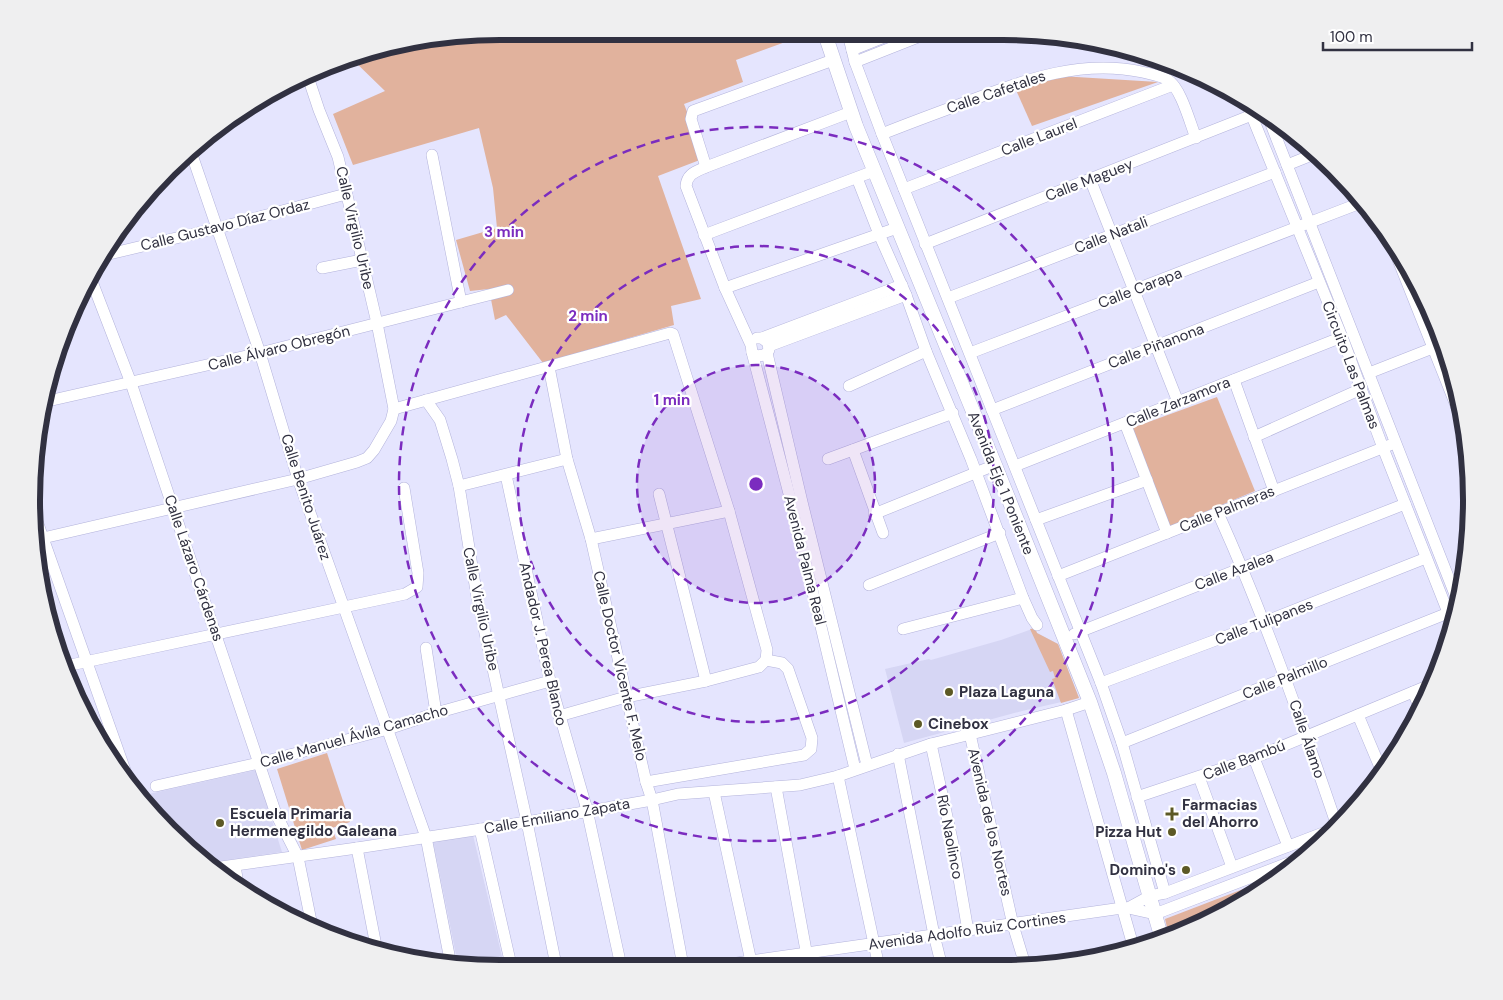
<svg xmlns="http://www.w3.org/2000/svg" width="1503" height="1000" font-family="'DM Sans',sans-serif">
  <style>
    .built { fill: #d6d6f4 }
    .green { fill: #e1b29d }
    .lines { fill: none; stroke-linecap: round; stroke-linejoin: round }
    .minor-casing { stroke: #b3b3db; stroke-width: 12 }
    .major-casing { stroke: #b3b3db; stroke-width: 15 }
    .minor { stroke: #fff; stroke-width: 11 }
    .major { stroke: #fff; stroke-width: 14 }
    .ring { fill: none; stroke: #7b2cbf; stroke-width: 2.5; stroke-dasharray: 9 6 }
    .poi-dot { fill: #5c5925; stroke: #fff; stroke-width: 2 }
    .labels { text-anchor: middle; stroke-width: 4.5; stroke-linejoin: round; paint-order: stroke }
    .street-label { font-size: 15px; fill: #313141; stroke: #fff }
    .poi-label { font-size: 15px; font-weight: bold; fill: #313141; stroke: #fff; text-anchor: start }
    .rim { fill: none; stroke: #313141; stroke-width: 6 }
    .centre { fill: #7b2cbf; stroke: #fff; stroke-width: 2.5 }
    .ring-label { font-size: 15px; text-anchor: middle; font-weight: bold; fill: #7b2cbf; stroke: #fff; stroke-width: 4.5; stroke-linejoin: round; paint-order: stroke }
  </style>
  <rect width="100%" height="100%" fill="#e5e5fe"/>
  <g class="built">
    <path d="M1035,628L1037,633L1058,644L1079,698L1022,711L904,743L885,669L929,659L931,660L1001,640Z"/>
    <path d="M256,770L282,852L206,863L191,852L144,795Z"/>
    <path d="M473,835L504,965H458L433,841Z"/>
  </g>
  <g class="green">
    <path d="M500,31L810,33L736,60L743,82L684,104L705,158L658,176L701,299L671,306L674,325L543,363L506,315L495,320L489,289L470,291L456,240L497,228L493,188L479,128L353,165L333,114L385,91L349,56Z"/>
    <path d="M1060,76L1158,82L1032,126L1016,90Z"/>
    <path d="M1217,397L1255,491L1169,527L1132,428Z"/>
    <path d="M1035,628L1037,633L1058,644L1079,698L1061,703L1052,679L1055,678L1053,671L1050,672L1030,629Z"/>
    <path d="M327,753L350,822L332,828L336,839L302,850L277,769Z"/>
    <path d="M1290,871L1210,921L1169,936L1165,919Z"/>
  </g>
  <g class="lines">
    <g class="minor-casing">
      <g id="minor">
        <path d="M848,34L855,62L882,134L1101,683L1122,743L1165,893"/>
        <path d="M852,50L892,34"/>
        <path d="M855,62L926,34"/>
        <path d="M1247,104L1342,337L1383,448L1453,625"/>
        <path d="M1269,119L1458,602"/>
        <path d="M882,134C912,122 942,111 972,100C1026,79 1083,59 1142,72C1151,74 1160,75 1168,80C1181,88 1190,123 1196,138"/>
        <path d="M192,155L260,353L298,479L426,837L451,965"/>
        <path d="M432,155L461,302"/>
        <path d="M1287,165L1317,153"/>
        <path d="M706,167L691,119L693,111L833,60"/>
        <path d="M857,178L879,234L906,295L926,351L971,459L1023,598L1032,618L1037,625"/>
        <path d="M1090,179L1178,402"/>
        <path d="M904,189L1173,85"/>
        <path d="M704,235L874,171"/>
        <path d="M1389,237L1463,423"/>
        <path d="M925,244L1252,115"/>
        <path d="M105,255L218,228L346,194"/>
        <path d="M322,268L362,260"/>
        <path d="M91,279L131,383L276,814L298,857L312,926"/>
        <path d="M725,288L897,228"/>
        <path d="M948,298L1275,172"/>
        <path d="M757,338H762L902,285"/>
        <path d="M762,338L768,343L769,350L765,355L756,356L752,352L751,345L725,288L686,186C687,174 695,172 706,167L851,112"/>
        <path d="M769,346L906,295"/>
        <path d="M752,352L792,505L855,769"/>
        <path d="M767,353L802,502L867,765"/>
        <path d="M970,353L1363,202"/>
        <path d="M549,367L567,459L591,539L646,782L652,800L683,966"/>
        <path d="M1369,373L1443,344"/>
        <path d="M1234,380L1274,491"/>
        <path d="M849,386L926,351"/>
        <path d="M426,400L440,420L452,459L459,486L477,597L527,822L556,965"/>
        <path d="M48,401L260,353L508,290"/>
        <path d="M394,409L670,333L673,334L729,511L767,650L766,660"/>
        <path d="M992,410L1319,282"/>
        <path d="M1125,423L1167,533"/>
        <path d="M1254,437L1361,389"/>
        <path d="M853,450L883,533"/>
        <path d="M828,459L953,413"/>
        <path d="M1015,466L1342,337"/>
        <path d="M506,475L550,681L587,810L621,966"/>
        <path d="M459,486L567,459"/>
        <path d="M659,494L706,681"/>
        <path d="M1218,513C1264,615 1301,720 1337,826"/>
        <path d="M874,514L995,465"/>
        <path d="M1036,520L1147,480"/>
        <path d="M37,521L126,773"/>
        <path d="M43,538L298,479L357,462L367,458L374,450L391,421L394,409L377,323L338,157L319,110L308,77"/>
        <path d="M591,539L729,511"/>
        <path d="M1058,576L1390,445"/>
        <path d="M869,585L1000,533"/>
        <path d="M903,629L1023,598"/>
        <path d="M1074,634L1405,504"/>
        <path d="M426,648L436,713"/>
        <path d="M66,666L405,594L417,587L418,573L404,488"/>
        <path d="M1101,683L1264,622L1426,558"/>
        <path d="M1413,692L1420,709"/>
        <path d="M1066,710L1134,949"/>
        <path d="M1358,715L1382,772"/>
        <path d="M559,716L626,697L706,681L759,667L766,660"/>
        <path d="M970,734L1013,925L1026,968"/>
        <path d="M1122,743L1448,613"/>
        <path d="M931,744L953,844L968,931"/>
        <path d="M898,754L934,935L942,967"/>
        <path d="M1254,758L1288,846"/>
        <path d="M838,776L879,967"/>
        <path d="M1199,777L1232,867"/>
        <path d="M646,782L804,755L811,749L812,738L788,669L782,663L766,660"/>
        <path d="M156,786L259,763L388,729L436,713L550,681"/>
        <path d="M776,787L809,967"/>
        <path d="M714,792L752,966"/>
        <path d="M1137,797L1254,758L1432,684"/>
        <path d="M480,829L511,965"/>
        <path d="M357,848L376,946"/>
        <path d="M235,866L238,884"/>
        <path d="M214,868L357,848L527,822L652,800L678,794L800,785L838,776L931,744L1066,710L1090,702"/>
        <path d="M1128,908L1150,896L1165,893L1336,828"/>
        <path d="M716,966L1122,908H1128L1155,914L1304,857"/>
      </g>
    </g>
    <g class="major-casing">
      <path id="major" d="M825,34L856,126L995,465L1090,702L1114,773L1162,939"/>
    </g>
    <use href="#minor" class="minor"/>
    <use href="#major" class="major"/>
  </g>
  <circle cx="756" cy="484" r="119" fill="#7b2cbf" fill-opacity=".12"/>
  <g class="ring">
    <circle cx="756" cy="484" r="119"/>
    <circle cx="756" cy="484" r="238"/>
    <circle cx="756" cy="484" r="357"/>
  </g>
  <g class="poi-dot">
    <circle cx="949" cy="692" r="5"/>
    <circle cx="918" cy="724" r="5"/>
    <path d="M1169.5 806.5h5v5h5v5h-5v5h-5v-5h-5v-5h5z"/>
    <circle cx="220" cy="823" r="5"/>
    <circle cx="1172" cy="832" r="5"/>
    <circle cx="1186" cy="870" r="5"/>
  </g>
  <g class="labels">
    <g class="street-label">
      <text transform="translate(996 92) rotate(-19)" y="5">Calle Cafetales</text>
      <text transform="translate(1039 137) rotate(-21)" y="5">Calle Laurel</text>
      <text transform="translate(1089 180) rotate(-21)" y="5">Calle Maguey</text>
      <text transform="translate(225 225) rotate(-14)" y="5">Calle Gustavo Díaz Ordaz</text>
      <text transform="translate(355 228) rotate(77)" y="5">Calle Virgilio Uribe</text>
      <text transform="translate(1111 235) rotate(-21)" y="5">Calle Natali</text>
      <text transform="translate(1140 288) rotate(-21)" y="5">Calle Carapa</text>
      <text transform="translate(1156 346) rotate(-21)" y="5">Calle Piñanona</text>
      <text transform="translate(279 348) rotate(-14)" y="5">Calle Álvaro Obregón</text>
      <text transform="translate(1351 365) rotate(69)" y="5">Circuito Las Palmas</text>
      <text transform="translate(1178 402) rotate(-22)" y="5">Calle Zarzamora</text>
      <text transform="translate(1001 483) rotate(68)" y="5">Avenida Eje 1 Poniente</text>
      <text transform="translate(306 497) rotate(72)" y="5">Calle Benito Juárez</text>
      <text transform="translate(1227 509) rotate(-22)" y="5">Calle Palmeras</text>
      <text transform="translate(805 560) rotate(76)" y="5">Avenida Palma Real</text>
      <text transform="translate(194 568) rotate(71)" y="5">Calle Lázaro Cárdenas</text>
      <text transform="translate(1234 571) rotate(-21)" y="5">Calle Azalea</text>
      <text transform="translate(481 609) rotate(78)" y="5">Calle Virgilio Uribe</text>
      <text transform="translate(1264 622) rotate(-21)" y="5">Calle Tulipanes</text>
      <text transform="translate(543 644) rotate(77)" y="5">Andador J. Perea Blanco</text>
      <text transform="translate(620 666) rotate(77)" y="5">Calle Doctor Vicente F. Melo</text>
      <text transform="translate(1285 678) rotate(-22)" y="5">Calle Palmillo</text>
      <text transform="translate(354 736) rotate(-16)" y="5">Calle Manuel Ávila Camacho</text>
      <text transform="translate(1307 739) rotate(71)" y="5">Calle Álamo</text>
      <text transform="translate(1244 760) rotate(-21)" y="5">Calle Bambú</text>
      <text transform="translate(557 816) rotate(-10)" y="5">Calle Emiliano Zapata</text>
      <text transform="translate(990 822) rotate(77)" y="5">Avenida de los Nortes</text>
      <text transform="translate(950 837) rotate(79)" y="5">Río Naolinco</text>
      <text transform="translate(967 931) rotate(-8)" y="5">Avenida Adolfo Ruiz Cortines</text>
    </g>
    <g class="poi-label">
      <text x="959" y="697">Plaza Laguna</text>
      <text x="928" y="729">Cinebox</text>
      <text x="1182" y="810">Farmacias<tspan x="1182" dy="17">del Ahorro</tspan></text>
      <text x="230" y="819">Escuela Primaria<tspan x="230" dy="17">Hermenegildo Galeana</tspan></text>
      <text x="1162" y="837" text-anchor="end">Pizza Hut</text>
      <text x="1176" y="875" text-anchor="end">Domino's</text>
    </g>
  </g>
  <path d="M0 0H1503V1000H0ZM500 40H1003A460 460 0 0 1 1463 500V500A460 460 0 0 1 1003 960H500A460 460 0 0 1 40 500V500A460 460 0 0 1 500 40Z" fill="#efeff0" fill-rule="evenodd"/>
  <path class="rim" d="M500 40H1003A460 460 0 0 1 1463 500V500A460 460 0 0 1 1003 960H500A460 460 0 0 1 40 500V500A460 460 0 0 1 500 40Z"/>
  <circle cx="756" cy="484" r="8" class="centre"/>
  <g class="ring-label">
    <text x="504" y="237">3 min</text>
    <text x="588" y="321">2 min</text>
    <text x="672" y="405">1 min</text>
  </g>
  <path d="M1323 42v8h149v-8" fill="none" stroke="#313141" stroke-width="2.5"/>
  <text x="1330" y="42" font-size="15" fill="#313141" stroke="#ffffff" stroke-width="4" paint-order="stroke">100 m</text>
</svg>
